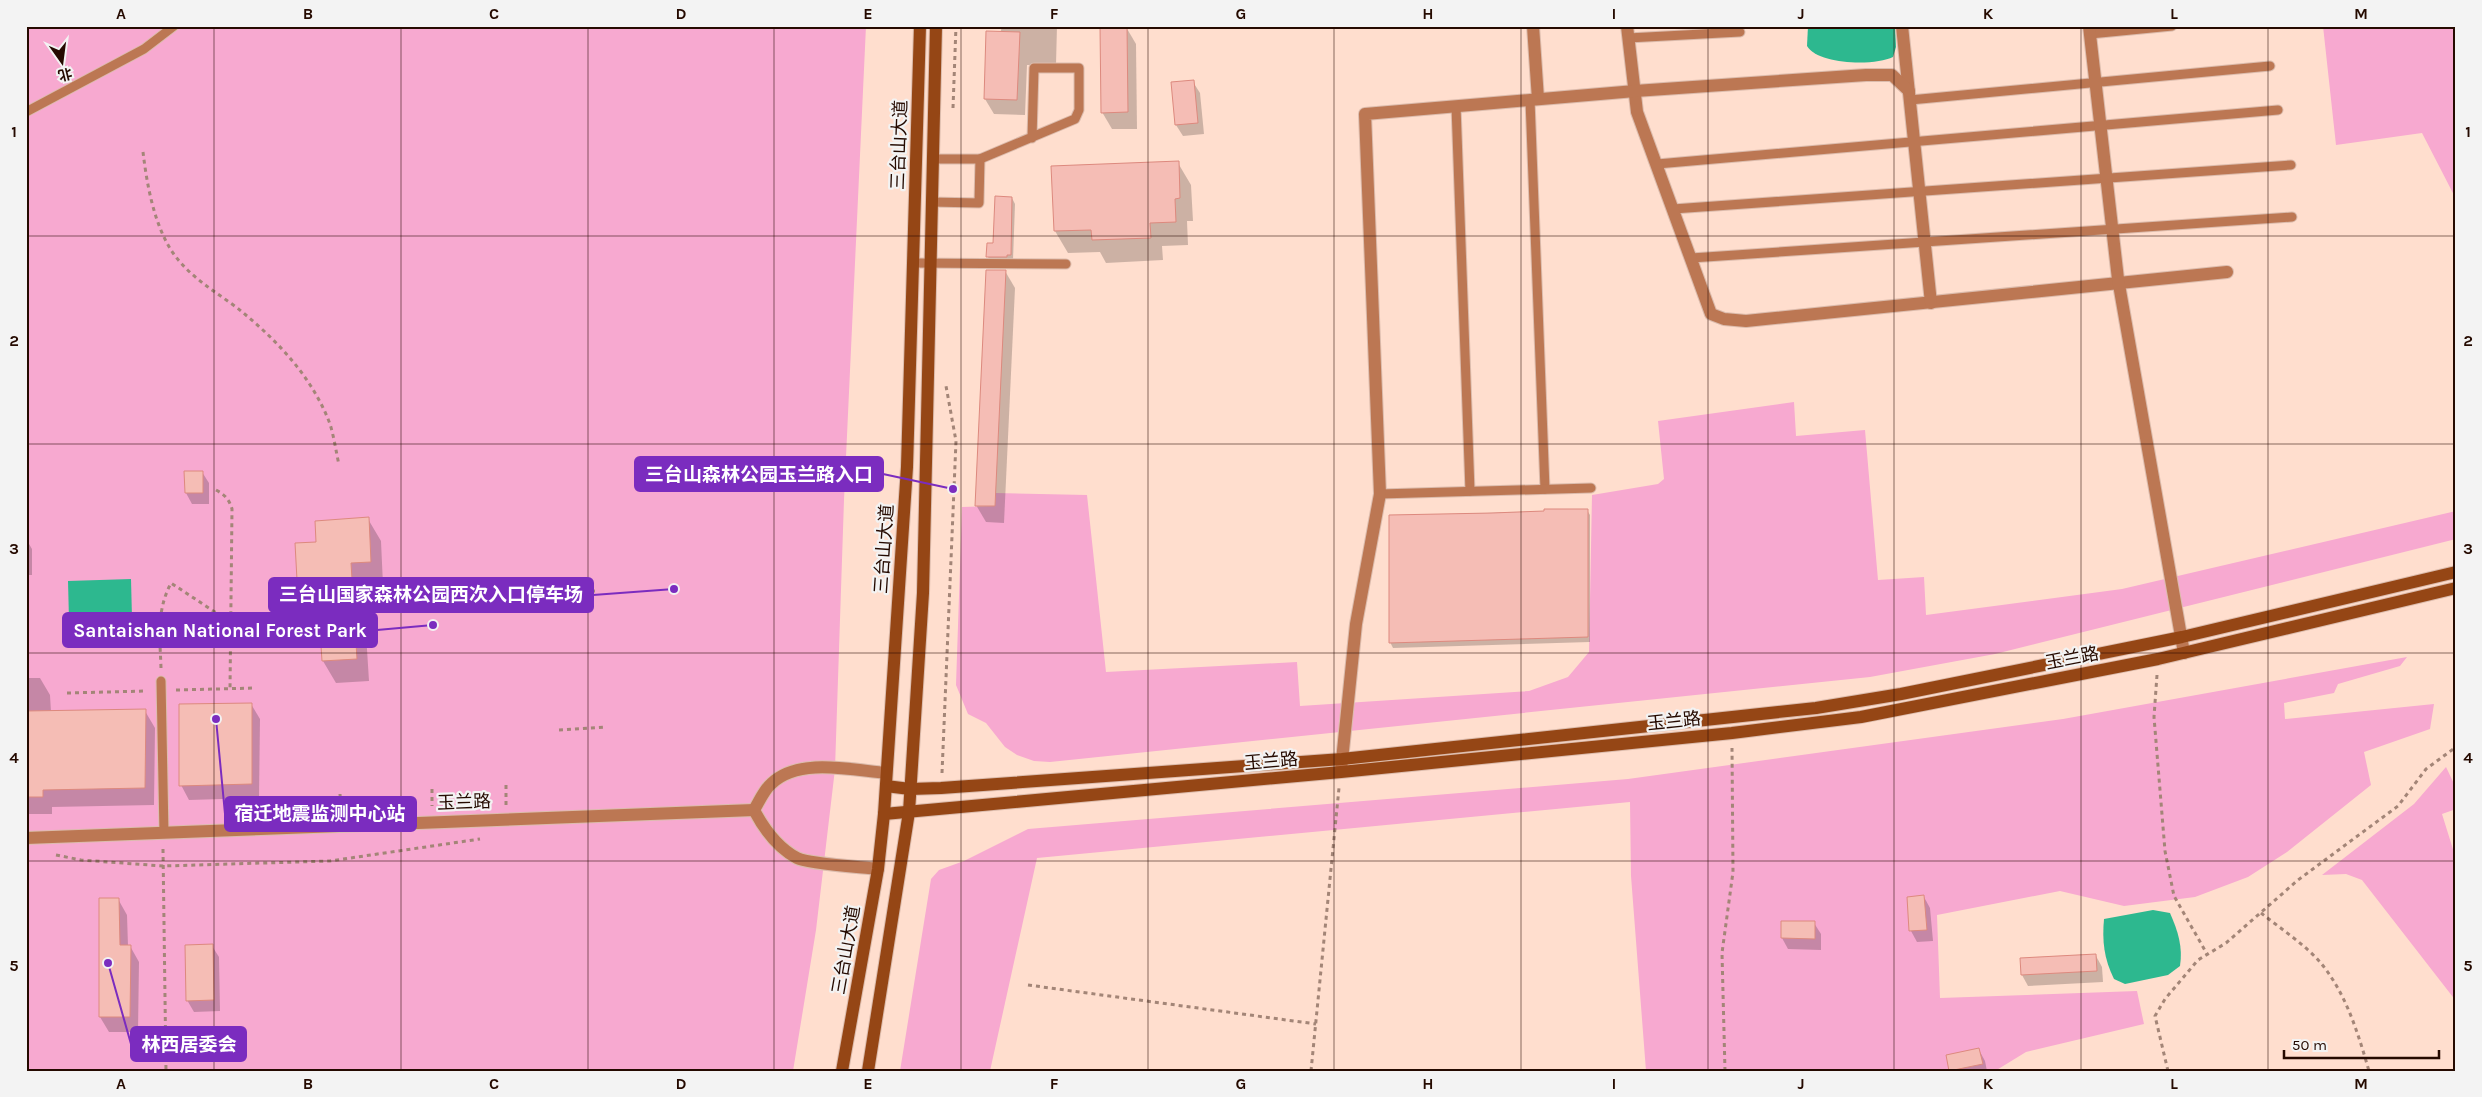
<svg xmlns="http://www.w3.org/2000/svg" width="2482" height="1097" font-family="Karla,'Noto Sans SC',sans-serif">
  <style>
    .green { fill: #f7a9d0 }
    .water { fill: #2db88f }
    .shadow { fill: #0003 }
    .building { fill: #f5bdb5; stroke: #dd897e }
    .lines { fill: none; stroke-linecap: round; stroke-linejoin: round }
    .lane-casing { stroke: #dcbcad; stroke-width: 11 }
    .street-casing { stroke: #dcbcad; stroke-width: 14 }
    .secondary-casing { stroke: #dcbcad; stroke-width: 14 }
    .path { stroke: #a38577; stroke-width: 3; stroke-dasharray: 4 4; stroke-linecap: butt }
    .lane { stroke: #bc7753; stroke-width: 9 }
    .street { stroke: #bc7753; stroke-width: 12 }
    .secondary { stroke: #954615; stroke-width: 12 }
    .grid { fill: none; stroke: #250a00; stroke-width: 1; stroke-opacity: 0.55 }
    .labels { text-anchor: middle; stroke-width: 4.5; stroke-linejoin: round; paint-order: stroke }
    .street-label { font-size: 18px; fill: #250a00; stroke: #f3f3f3 }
    .leader { fill: none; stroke: #7b2cbf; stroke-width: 2 }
    .callout-dot { fill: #7b2cbf; stroke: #f3f3f3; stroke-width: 2 }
    .callout { fill: #7b2cbf; stroke: #7b2cbf; stroke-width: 2 }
    .callout-label { font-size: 19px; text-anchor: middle; font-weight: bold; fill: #fff }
    .neatline { fill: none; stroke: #250a00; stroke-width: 2 }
    .grid-label { font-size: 16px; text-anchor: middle; font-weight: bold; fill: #250a00 }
  </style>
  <rect width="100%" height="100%" fill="#ffdece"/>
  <g class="green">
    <path d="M26,26H866L844,500L835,769L816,930L793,1071H26Z"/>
    <path d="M2323,26H2456V199L2422,133L2336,145Z"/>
    <path d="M1794,402L1796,436L1865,430L1878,580L1924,577L1926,615L2122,589L2456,511V539L1995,654L1870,677L1050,762L1034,761L1017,755L1005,747L986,723L968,714L956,685L962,507L995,506V493L1087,495L1106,672L1297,662L1300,706L1529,691L1568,677L1589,652L1592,495L1658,484L1664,479L1658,421Z"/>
    <path d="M2407,657L2400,666L2338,684L2334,693L2284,703L2285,719L2434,704L2430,729L2364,752L2371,785L2287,852L2248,877L2195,897L2124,906L2060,891L1937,915L1940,998L2137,991L2144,1024L2026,1052L1995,1071H1646L1631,876L1630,802L1037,858L990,1071H900L931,879L939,870L964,861L1028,829L1628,779L2063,719Z"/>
    <path d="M2446,767L2456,788V809L2442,814L2456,859V1001L2362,880L2346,874L2322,875L2414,804Z"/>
  </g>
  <g class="water">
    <path d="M1808,26H1895L1896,47L1893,57C1875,66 1818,65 1807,46Z"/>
    <path d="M131,579L132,618L69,620L68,581Z"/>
    <path d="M2153,910L2170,913C2178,931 2183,947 2180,966L2168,975L2125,984L2114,979C2104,959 2102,941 2104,919Z"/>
  </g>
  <g class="shadow">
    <path d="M1002,26H1057L1056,65H1027L1025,115L994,114L985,99Z"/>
    <path d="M1126,27L1136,44L1137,129H1112L1102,112Z"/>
    <path d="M1193,82L1200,93L1204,134L1183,136L1176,125Z"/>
    <path d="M1178,163L1191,185L1193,221H1187L1188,245L1162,246L1163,260L1106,263L1100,252L1068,253L1055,231Z"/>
    <path d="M1012,198L1015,204L1013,260L991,262L988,257Z"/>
    <path d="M1005,271L1015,288L1004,523L986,522L976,505Z"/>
    <path d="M186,472H202L209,483V504H192L186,493Z"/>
    <path d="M1587,510L1590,515V642L1393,648L1390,642L1391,516Z"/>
    <path d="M368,519L381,541L383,585L363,586L369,681L336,683L323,661L322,639L314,640L301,617L296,544L317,543Z"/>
    <path d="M26,539L32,549V575H26Z"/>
    <path d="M26,678H40L50,695L51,712L145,711L155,728L154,805L52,807V814H26Z"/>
    <path d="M251,704L260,719L259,798L189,800L181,785Z"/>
    <path d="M1924,897L1930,908L1933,941L1917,942L1911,931L1908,898Z"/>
    <path d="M118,899L127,915L128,946H130L139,962L138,1032H109L100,1017Z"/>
    <path d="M1782,922L1814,923L1821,934V950L1788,949L1782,938Z"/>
    <path d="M212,946L219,957L220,1011L194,1012L187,1000Z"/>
    <path d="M2096,956L2102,967L2103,982L2028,986L2022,975Z"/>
    <path d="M1979,1050L1985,1061L1987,1071H1951L1948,1056Z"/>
  </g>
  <g class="building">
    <path d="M1100,26H1127L1128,112L1101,113Z"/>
    <path d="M986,31L1020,32L1017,100L984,99Z"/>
    <path d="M1194,80L1198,123L1175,125L1171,82Z"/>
    <path d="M1179,161L1180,198L1175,199L1176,222L1150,223L1151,238L1092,240L1091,230L1054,231L1051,166Z"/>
    <path d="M995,196L1012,197L1011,255H1007V257H986L987,243H993Z"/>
    <path d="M986,270H1006L995,506H975Z"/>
    <path d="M184,471H203V493H185Z"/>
    <path d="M1544,509H1588V637L1389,643V515L1492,513L1544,511Z"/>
    <path d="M369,517L371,562L351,563L357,659L322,661L319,616L299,617L295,543L316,542L315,521Z"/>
    <path d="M252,703V784L179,786V704Z"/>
    <path d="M146,709L145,788L43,790V797H26V711Z"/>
    <path d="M1924,895L1927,930L1909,931L1907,897Z"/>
    <path d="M99,898H119L120,945H131L130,1017H99Z"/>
    <path d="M1781,921H1815V939L1781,938Z"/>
    <path d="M213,944L214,1000L186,1001L185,945Z"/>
    <path d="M2096,954L2097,971L2021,975L2020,958Z"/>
    <path d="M1979,1048L1983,1064L1949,1071L1946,1055Z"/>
  </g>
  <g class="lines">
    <g class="lane-casing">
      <g id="lane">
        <path d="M2090,34L2172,26"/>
        <path d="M1628,38L1740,32"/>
        <path d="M1530,100L1545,489"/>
        <path d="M1910,100L2270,66"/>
        <path d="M1456,106L1470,491"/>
        <path d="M26,112L144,49L174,26"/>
        <path d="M980,159L1075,119L1079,110V68H1034L1032,138"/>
        <path d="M1657,164L2278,110"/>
        <path d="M931,202L979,203L980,159H932"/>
        <path d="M1673,209L2291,165"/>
        <path d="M1691,258L2292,217"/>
        <path d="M913,263L1066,264"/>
        <path d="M1380,494L1591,488"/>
        <path d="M161,681L164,833"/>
      </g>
    </g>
    <g class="street-casing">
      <g id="street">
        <path d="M1533,26L1538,99"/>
        <path d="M1627,26L1637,112L1711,314L1724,319L1746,321L2227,272"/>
        <path d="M1902,26L1931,303"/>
        <path d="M2089,26L2118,279L2184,653"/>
        <path d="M1341,770L1356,624L1380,494L1365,114L1635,91L1866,75H1892L1909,91"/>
        <path d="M26,838L754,810"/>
        <path d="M878,869C862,867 808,864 797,858C778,848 764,829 754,810C759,802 764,790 771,784C798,757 852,770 886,773"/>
      </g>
    </g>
    <g class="secondary-casing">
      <g id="secondary">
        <path d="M886,786L910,789L941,788L1342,759L1816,708L1901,694L2182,637L2456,572"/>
        <path d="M884,814L1341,772L1732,733L1861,717L2158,659L2456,588"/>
        <path d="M842,1071L878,869L884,814L907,467L920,26"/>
        <path d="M868,1071L909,812L923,593L936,26"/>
      </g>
    </g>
    <g class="path">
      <path d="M953,108L956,26"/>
      <path d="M143,152C147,185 154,225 173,253C190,277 213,290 236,307C275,338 312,376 330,424C334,437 336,451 339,465"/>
      <path d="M216,490C225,495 229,499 232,509L230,689"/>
      <path d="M554,594L595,591"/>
      <path d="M161,668C160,637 156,612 171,583L230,622"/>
      <path d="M2157,675L2154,717L2165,851L2174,896L2207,954"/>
      <path d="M176,690L255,688"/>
      <path d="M67,693L147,691"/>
      <path d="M559,730L605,727"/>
      <path d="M942,773L956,441L946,386"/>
      <path d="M432,789V806"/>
      <path d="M340,794L341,811"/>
      <path d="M506,805V785"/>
      <path d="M163,849L166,1071"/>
      <path d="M56,855L81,860L163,866L330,861L480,839"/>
      <path d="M2261,913C2280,928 2304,944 2320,962C2346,993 2358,1033 2369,1071"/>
      <path d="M1028,985L1316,1024"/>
      <path d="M1311,1071L1339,788"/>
      <path d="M1725,1071L1722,953L1733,872L1732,748"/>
      <path d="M2168,1071L2155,1016L2165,999L2198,960L2226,943L2298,880L2398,806L2426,769L2456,747"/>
    </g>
    <use href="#lane" class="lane"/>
    <use href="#street" class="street"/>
    <use href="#secondary" class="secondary"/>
  </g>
  <path class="grid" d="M214,26V1071M401,26V1071M588,26V1071M774,26V1071M961,26V1071M1148,26V1071M1334,26V1071M1521,26V1071M1708,26V1071M1894,26V1071M2081,26V1071M2268,26V1071M26,236H2456M26,444H2456M26,653H2456M26,861H2456"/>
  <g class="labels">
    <g class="street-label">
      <text transform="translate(899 145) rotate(-88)" y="6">三台山大道</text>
      <text transform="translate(884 549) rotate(-86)" y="6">三台山大道</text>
      <text transform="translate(2072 658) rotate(-11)" y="6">玉兰路</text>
      <text transform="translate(1674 721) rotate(-6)" y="6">玉兰路</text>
      <text transform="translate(1271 761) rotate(-5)" y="6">玉兰路</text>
      <text transform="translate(464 802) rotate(-2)" y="6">玉兰路</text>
      <text transform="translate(846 950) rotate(-80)" y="6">三台山大道</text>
    </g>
  </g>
  <path class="leader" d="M953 489L883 474M674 589L593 595M433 625L377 630M216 719L225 814M108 963L131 1044"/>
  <g class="callout-dot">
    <circle cx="953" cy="489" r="5"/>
    <circle cx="674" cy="589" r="5"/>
    <circle cx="433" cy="625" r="5"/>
    <circle cx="216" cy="719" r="5"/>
    <circle cx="108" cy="963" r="5"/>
  </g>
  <g class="callout">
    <rect x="635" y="457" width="248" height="34" rx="5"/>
    <rect x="269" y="578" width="324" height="34" rx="5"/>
    <rect x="63" y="613" width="314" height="34" rx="5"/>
    <rect x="225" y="797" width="191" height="34" rx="5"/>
    <rect x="131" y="1027" width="115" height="34" rx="5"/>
  </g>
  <g class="callout-label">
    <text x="759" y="481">三台山森林公园玉兰路入口</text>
    <text x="431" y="601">三台山国家森林公园西次入口停车场</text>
    <text x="220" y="637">Santaishan National Forest Park</text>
    <text x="320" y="820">宿迁地震监测中心站</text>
    <text x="189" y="1051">林西居委会</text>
  </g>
  <rect width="2482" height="1097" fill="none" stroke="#f3f3f3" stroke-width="55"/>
  <g transform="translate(62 62) rotate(166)" stroke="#f3f3f3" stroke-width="4" paint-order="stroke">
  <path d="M0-4L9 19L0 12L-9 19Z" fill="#250a00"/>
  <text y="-8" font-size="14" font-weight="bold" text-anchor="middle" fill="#250a00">北</text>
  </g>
  <path d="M2284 1050v8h155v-8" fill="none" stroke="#250a00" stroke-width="2.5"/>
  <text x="2292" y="1050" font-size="15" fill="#250a00" stroke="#f3f3f3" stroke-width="4" paint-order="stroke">50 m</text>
  <rect x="28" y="28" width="2426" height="1042" class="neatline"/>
  <g class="grid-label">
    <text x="121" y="19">A</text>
    <text x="308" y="19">B</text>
    <text x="494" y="19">C</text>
    <text x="681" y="19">D</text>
    <text x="868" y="19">E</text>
    <text x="1054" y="19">F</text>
    <text x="1241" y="19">G</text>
    <text x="1428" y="19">H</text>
    <text x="1614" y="19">I</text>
    <text x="1801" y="19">J</text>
    <text x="1988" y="19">K</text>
    <text x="2174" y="19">L</text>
    <text x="2361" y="19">M</text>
    <text x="14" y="137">1</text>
    <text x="2468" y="137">1</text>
    <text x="14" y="346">2</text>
    <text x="2468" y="346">2</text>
    <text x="14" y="554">3</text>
    <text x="2468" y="554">3</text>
    <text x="14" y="763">4</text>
    <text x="2468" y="763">4</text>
    <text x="14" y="971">5</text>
    <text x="2468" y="971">5</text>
    <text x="121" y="1089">A</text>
    <text x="308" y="1089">B</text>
    <text x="494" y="1089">C</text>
    <text x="681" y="1089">D</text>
    <text x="868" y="1089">E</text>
    <text x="1054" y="1089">F</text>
    <text x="1241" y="1089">G</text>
    <text x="1428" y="1089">H</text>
    <text x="1614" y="1089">I</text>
    <text x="1801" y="1089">J</text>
    <text x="1988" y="1089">K</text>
    <text x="2174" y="1089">L</text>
    <text x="2361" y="1089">M</text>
  </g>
</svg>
